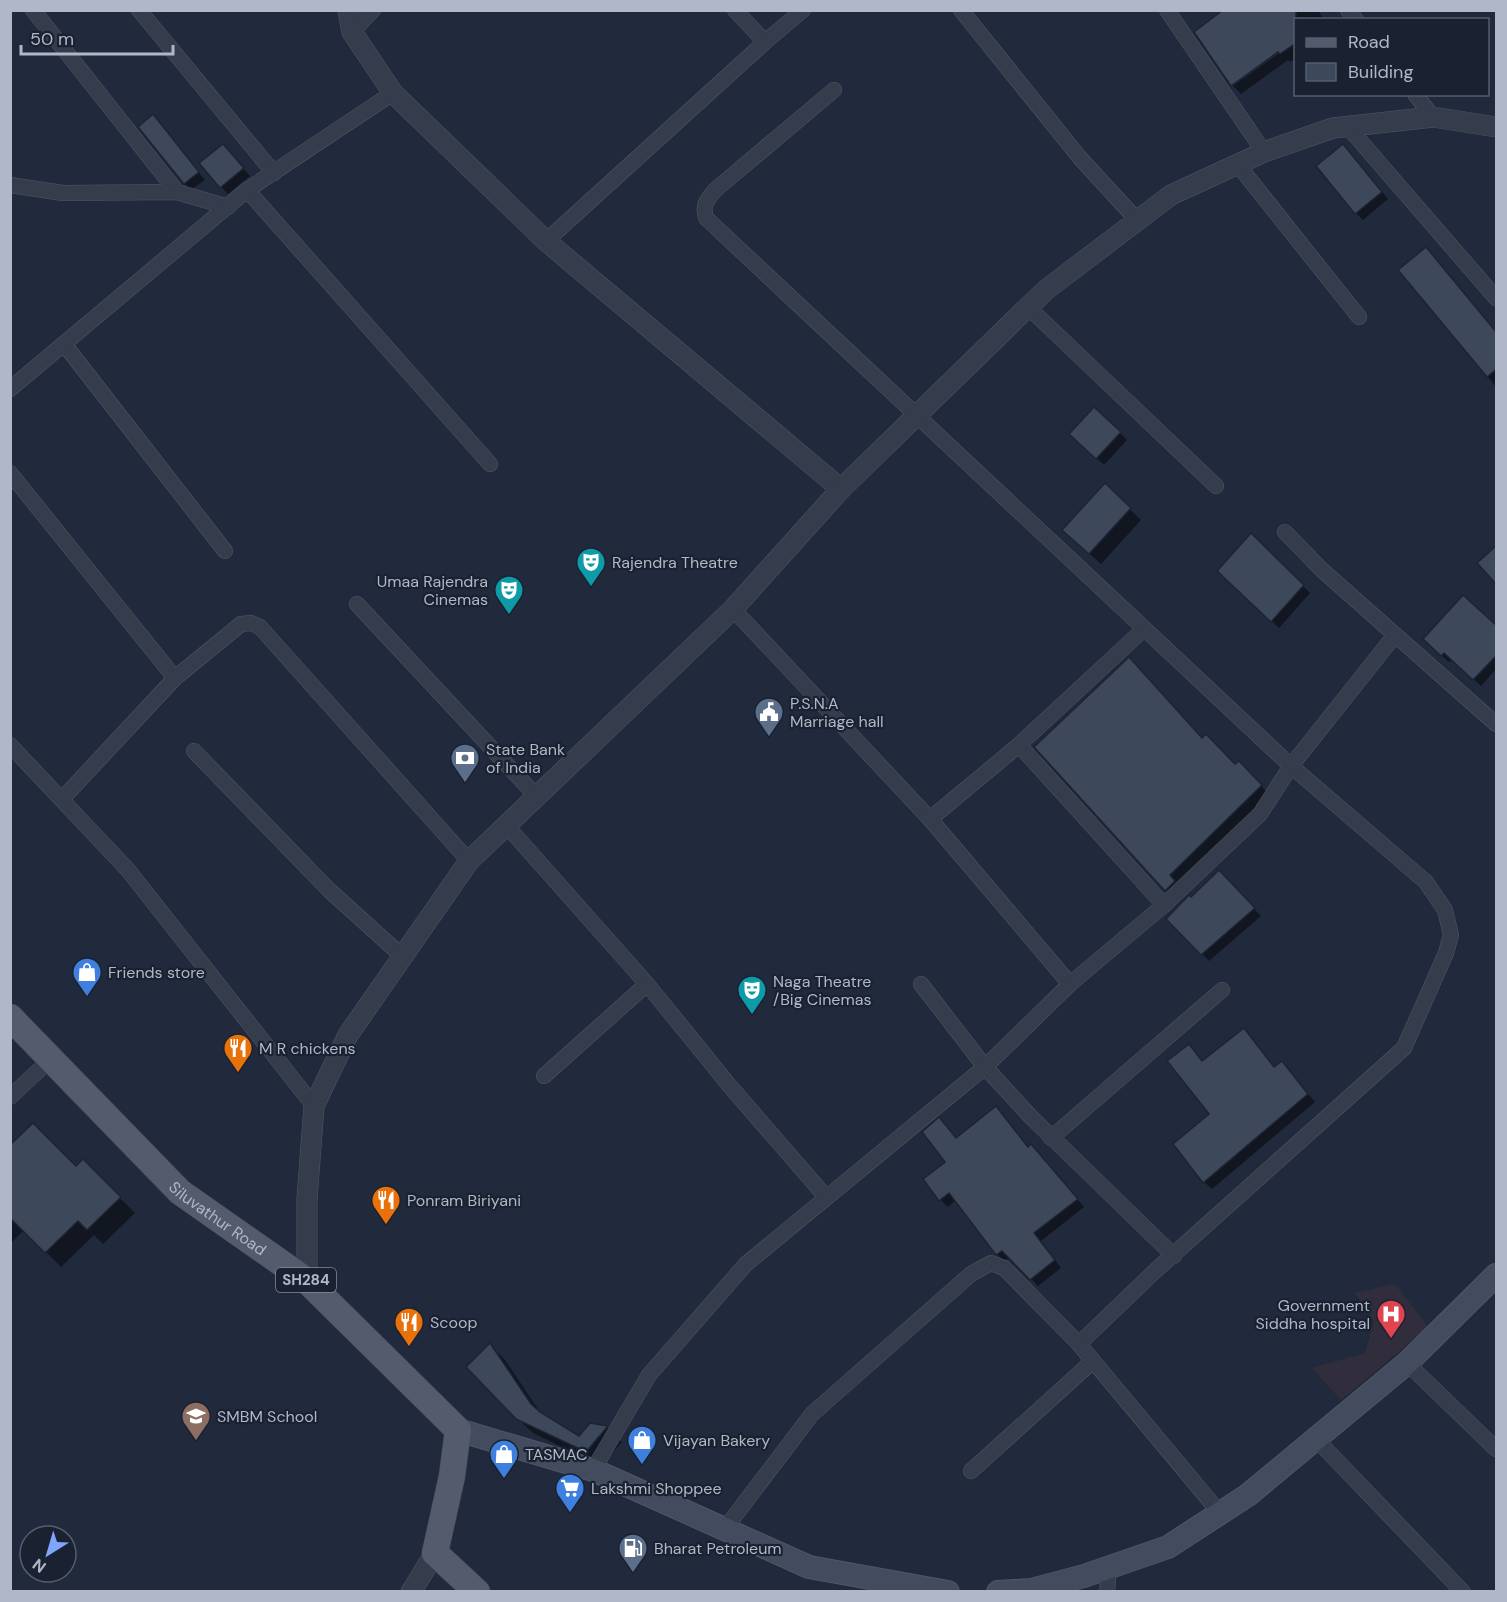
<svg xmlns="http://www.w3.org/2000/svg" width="1507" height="1602" font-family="'DM Sans',sans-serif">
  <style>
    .medical { fill: #312d3d }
    .shadow { fill: #0007 }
    .building { fill: #3d485b; stroke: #1c2433; stroke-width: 1.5 }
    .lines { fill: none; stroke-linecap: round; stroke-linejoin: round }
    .minor-casing { stroke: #505767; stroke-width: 16 }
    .tertiary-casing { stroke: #505767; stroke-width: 21 }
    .secondary-casing { stroke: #505767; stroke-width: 24 }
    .primary-casing { stroke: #3e4655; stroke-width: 27 }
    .minor { stroke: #353d4c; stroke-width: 15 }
    .tertiary { stroke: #353d4c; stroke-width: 20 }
    .secondary { stroke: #434b5f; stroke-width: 22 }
    .primary { stroke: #535b6c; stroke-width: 26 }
    .labels { text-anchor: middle; stroke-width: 4.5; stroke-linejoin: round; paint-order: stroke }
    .shield { fill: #1a2231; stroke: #838a9b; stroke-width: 1.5 }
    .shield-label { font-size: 15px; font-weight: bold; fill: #b0b7c8 }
    .poi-label { font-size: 16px; fill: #b0b7c8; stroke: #1a2231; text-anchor: start }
    .street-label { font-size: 16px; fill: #b0b7c8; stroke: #1a2231 }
  </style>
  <rect width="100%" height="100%" fill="#212a3c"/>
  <path class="medical" d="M1395,1284L1428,1327L1341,1400L1312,1368L1365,1353L1374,1321L1355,1293Z"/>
  <g class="shadow">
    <path d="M1226,10H1318L1324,20H1296V58L1290,62L1288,60L1241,94L1233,86L1285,49Z"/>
    <path d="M153,116L205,180L191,190L184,183Z"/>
    <path d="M230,153L250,176L228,194L221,187Z"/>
    <path d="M1350,153L1388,199L1363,220L1356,213Z"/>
    <path d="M1400,270L1496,332V387Z"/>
    <path d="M1120,433L1127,440L1104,465L1078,441Z"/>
    <path d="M1105,485L1141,520L1101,564L1075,541Z"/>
    <path d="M1251,535L1310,593L1279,628L1219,571Z"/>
    <path d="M1496,628V669L1481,686L1452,660L1449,662L1432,647Z"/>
    <path d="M1202,740L1235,766L1239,763L1270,795L1174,899L1166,890Z"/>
    <path d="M1219,872L1261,916L1209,961L1168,919Z"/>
    <path d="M1203,1063L1275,1068L1282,1063L1315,1102L1212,1189L1204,1182L1211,1114Z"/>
    <path d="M957,1140L1028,1148L1038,1153L1084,1207L1041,1241L1061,1268L1038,1286L1010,1257L1004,1261L997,1254L956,1200L948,1207L941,1200L947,1162Z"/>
    <path d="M10,1147L76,1168L83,1161L135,1213L103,1244L94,1235L61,1267L24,1230L10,1244Z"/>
    <path d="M490,1345L505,1360L542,1415L579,1438L591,1424L607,1427L622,1442L601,1466L533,1433L517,1418Z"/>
  </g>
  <g class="building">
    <path d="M1223,10H1296V43L1280,54L1278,52L1231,86L1194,32Z"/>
    <path d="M153,114L199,172L184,184L138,127Z"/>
    <path d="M223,144L244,168L220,188L199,163Z"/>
    <path d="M1343,144L1382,192L1355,214L1316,166Z"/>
    <path d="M1426,247L1497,333V369L1487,377L1398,270Z"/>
    <path d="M1094,407L1121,432L1096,459L1069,434Z"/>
    <path d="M1105,483L1131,508L1089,554L1062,530Z"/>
    <path d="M1251,533L1304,585L1271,622L1217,571Z"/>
    <path d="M1497,545V585L1477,563Z"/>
    <path d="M1463,595L1497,626V655L1473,680L1444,653L1441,656L1423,639Z"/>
    <path d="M1129,657L1202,738L1206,734L1235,764L1239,761L1262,785L1170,875L1175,881L1165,891L1034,747Z"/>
    <path d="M1219,870L1255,908L1201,955L1166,919L1189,895L1191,897Z"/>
    <path d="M1244,1028L1274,1067L1282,1061L1308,1094L1203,1183L1173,1144L1209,1114L1167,1061L1189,1044L1202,1061Z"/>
    <path d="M996,1106L1028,1147L1031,1144L1078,1199L1034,1233L1055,1260L1030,1280L1002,1251L996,1255L949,1193L939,1201L923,1179L945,1162L922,1132L939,1117L956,1138Z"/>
    <path d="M33,1123L76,1166L83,1159L121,1197L87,1230L78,1221L45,1253L10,1218V1145Z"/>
    <path d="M490,1343L531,1404L540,1412L579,1436L590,1423L608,1426L586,1452L516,1419L466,1367Z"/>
  </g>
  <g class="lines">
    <g class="minor-casing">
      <g id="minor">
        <path d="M33,10L177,192"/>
        <path d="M139,10L274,173"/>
        <path d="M735,10L765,42"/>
        <path d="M961,10L1080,158L1138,221"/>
        <path d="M1167,10L1264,152"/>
        <path d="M1348,10L1356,20"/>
        <path d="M352,32L373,10"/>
        <path d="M834,90L715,190C707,200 702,205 706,218L1291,766L1426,882L1445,910L1451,935L1446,953L1404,1048L1155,1271L1079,1344"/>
        <path d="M1415,94L1433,117"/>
        <path d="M1348,127L1496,298"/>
        <path d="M1238,165L1359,317"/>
        <path d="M10,185L63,193L177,192L228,207"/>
        <path d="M247,190L490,464"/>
        <path d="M546,241L765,42L803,10"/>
        <path d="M1028,307L1216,486"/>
        <path d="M64,344L225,551"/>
        <path d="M10,389L247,190L393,93"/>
        <path d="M10,473L175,678"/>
        <path d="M1285,532L1322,570L1496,724"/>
        <path d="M357,604L538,798"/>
        <path d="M733,609L930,819L1070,984"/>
        <path d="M10,745L128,870L314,1106"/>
        <path d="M1019,745L1164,905"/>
        <path d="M194,751L329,890L402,956"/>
        <path d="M63,798L175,678L241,624L251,623L260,627L469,861"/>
        <path d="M930,819L1019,745L1144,629"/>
        <path d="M506,825L647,984L729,1085L826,1197"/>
        <path d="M921,984L985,1067L1030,1116L1174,1256"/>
        <path d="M544,1076L647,984"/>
        <path d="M10,1097L51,1059"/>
        <path d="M1051,1138L1222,990"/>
        <path d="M1407,1363L1496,1449"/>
        <path d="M1316,1439L1463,1592"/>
        <path d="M593,1470L649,1375L746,1264L985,1067L1070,984L1164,905L1260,814L1291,766L1395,635"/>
        <path d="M971,1471L1093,1361"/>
        <path d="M724,1530L812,1414L971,1274L991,1263L1004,1268L1079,1344L1220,1513"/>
        <path d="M1107,1592L1109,1568"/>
      </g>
    </g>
    <g class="tertiary-casing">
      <g id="tertiary">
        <path d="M348,10L352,32L393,93L546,241L841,489"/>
        <path d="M307,1281V1199L314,1106L348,1035L469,861L733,609L841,489L1028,307L1047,289L1171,195L1264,152L1333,128L1433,117L1496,127"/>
        <path d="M411,1592L435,1553"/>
      </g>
    </g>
    <g class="secondary-casing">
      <g id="secondary">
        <path d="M458,1430L593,1470L809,1567L948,1592"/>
        <path d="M998,1592L1031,1590L1084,1576L1168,1547L1248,1495L1407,1363L1496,1275"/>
      </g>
    </g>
    <g class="primary-casing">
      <g id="primary">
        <path id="s1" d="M10,1017L180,1192L307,1281L458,1430L452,1476L435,1553L477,1592"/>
      </g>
    </g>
    <use href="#minor" class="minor"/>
    <use href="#tertiary" class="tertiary"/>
    <use href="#secondary" class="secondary"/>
    <use href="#primary" class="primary"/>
  </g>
  <defs>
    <g id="theatre-pin" transform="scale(1.5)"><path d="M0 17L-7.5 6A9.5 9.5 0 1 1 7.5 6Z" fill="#0f9aa8" stroke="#1a2231"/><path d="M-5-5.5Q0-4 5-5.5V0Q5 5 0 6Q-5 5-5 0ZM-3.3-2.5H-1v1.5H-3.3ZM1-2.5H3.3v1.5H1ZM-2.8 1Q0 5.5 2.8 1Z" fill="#fff"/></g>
    <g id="civic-pin" transform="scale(1.5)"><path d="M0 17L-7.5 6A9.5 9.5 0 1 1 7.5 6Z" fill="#5c6f8a" stroke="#1a2231"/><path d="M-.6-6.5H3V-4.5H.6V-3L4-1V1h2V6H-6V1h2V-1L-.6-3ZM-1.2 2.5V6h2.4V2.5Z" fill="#fff"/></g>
    <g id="bank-pin" transform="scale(1.5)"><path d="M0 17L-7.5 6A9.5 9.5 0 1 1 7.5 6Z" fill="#5c6f8a" stroke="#1a2231"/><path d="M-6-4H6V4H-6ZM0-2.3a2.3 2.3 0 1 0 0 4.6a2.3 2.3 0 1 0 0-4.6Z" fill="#fff"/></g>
    <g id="shop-pin" transform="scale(1.5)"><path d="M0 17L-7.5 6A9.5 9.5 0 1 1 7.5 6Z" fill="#3f7fe0" stroke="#1a2231"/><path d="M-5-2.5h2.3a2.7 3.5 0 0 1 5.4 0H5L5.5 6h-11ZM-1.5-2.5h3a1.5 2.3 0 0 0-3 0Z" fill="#fff"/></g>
    <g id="restaurant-pin" transform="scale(1.5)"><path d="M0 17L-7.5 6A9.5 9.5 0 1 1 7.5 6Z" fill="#e8710a" stroke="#1a2231"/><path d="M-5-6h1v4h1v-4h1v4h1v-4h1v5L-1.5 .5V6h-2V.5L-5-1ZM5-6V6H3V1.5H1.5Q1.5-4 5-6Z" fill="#fff"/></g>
    <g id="hospital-pin" transform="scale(1.5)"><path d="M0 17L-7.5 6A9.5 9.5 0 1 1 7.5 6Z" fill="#e0444e" stroke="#1a2231"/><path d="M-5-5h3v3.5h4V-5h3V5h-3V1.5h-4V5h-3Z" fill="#fff"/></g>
    <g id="school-pin" transform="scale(1.5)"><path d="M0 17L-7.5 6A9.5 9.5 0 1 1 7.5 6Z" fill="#8d6e63" stroke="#1a2231"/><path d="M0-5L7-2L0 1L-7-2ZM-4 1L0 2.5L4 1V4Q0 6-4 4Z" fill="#fff"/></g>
    <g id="supermarket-pin" transform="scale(1.5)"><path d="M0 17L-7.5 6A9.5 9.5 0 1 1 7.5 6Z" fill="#3f7fe0" stroke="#1a2231"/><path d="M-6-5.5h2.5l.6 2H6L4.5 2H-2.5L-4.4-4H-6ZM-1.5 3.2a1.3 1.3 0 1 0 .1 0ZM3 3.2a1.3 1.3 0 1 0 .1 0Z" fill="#fff"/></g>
    <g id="fuel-pin" transform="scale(1.5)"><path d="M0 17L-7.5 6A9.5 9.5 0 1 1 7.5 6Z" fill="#5c6f8a" stroke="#1a2231"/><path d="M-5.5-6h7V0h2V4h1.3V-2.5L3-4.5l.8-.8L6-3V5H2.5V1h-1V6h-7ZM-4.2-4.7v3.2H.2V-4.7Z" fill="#fff"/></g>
  </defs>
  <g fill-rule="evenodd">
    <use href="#theatre-pin" x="591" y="562"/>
    <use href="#theatre-pin" x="509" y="590"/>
    <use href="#civic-pin" x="769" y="712"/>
    <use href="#bank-pin" x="465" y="758"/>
    <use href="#shop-pin" x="87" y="972"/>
    <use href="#theatre-pin" x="752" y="990"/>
    <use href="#restaurant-pin" x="238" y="1048"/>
    <use href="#restaurant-pin" x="386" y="1200"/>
    <use href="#hospital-pin" x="1391" y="1314"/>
    <use href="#restaurant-pin" x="409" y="1322"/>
    <use href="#school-pin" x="196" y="1416"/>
    <use href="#shop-pin" x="642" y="1440"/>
    <use href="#shop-pin" x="504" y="1454"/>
    <use href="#supermarket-pin" x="570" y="1488"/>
    <use href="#fuel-pin" x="633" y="1548"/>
  </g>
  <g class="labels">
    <rect class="shield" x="276" y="1268" width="60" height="24" rx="4.5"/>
    <g class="shield-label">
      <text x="306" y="1285">SH284</text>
    </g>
    <g class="poi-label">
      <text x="612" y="568">Rajendra Theatre</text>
      <text x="488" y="587" text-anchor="end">Umaa Rajendra<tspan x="488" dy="18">Cinemas</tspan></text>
      <text x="790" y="709">P.S.N.A<tspan x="790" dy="18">Marriage hall</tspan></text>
      <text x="486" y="755">State Bank<tspan x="486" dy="18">of India</tspan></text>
      <text x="108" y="978">Friends store</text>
      <text x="773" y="987">Naga Theatre<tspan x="773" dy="18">/Big Cinemas</tspan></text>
      <text x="259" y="1054">M R chickens</text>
      <text x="407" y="1206">Ponram Biriyani</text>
      <text x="1370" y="1311" text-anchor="end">Government<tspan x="1370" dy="18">Siddha hospital</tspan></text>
      <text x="430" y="1328">Scoop</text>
      <text x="217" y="1422">SMBM School</text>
      <text x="663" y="1446">Vijayan Bakery</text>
      <text x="525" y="1460">TASMAC</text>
      <text x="591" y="1494">Lakshmi Shoppee</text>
      <text x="654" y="1554">Bharat Petroleum</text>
    </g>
    <g class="street-label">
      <text dy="6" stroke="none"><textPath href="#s1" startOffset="290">Siluvathur Road</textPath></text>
    </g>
  </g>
  <rect width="1507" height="1602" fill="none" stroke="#b0b7c8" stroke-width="24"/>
  <rect x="1294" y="18" width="195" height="78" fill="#1a2231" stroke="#565e6d" stroke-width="1.5"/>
  <rect x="1306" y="38" width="30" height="9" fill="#535b6c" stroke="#565e6d" stroke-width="1.5"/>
  <text x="1348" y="48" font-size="18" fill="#b0b7c8">Road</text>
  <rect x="1306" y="63" width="30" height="18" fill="#3d485b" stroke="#565e6d" stroke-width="1.5"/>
  <text x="1348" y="78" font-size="18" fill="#b0b7c8">Building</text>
  <g transform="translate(48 1554) rotate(217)"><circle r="28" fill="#1a2231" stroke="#565e6d" stroke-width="1.5"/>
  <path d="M0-4.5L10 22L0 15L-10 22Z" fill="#81a5fd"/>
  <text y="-9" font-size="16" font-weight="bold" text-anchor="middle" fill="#b0b7c8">N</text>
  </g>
  <path d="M21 45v9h152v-9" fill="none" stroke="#b0b7c8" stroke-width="3"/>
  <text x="30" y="45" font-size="18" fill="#b0b7c8" stroke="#1a2231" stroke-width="4.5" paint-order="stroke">50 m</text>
</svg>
